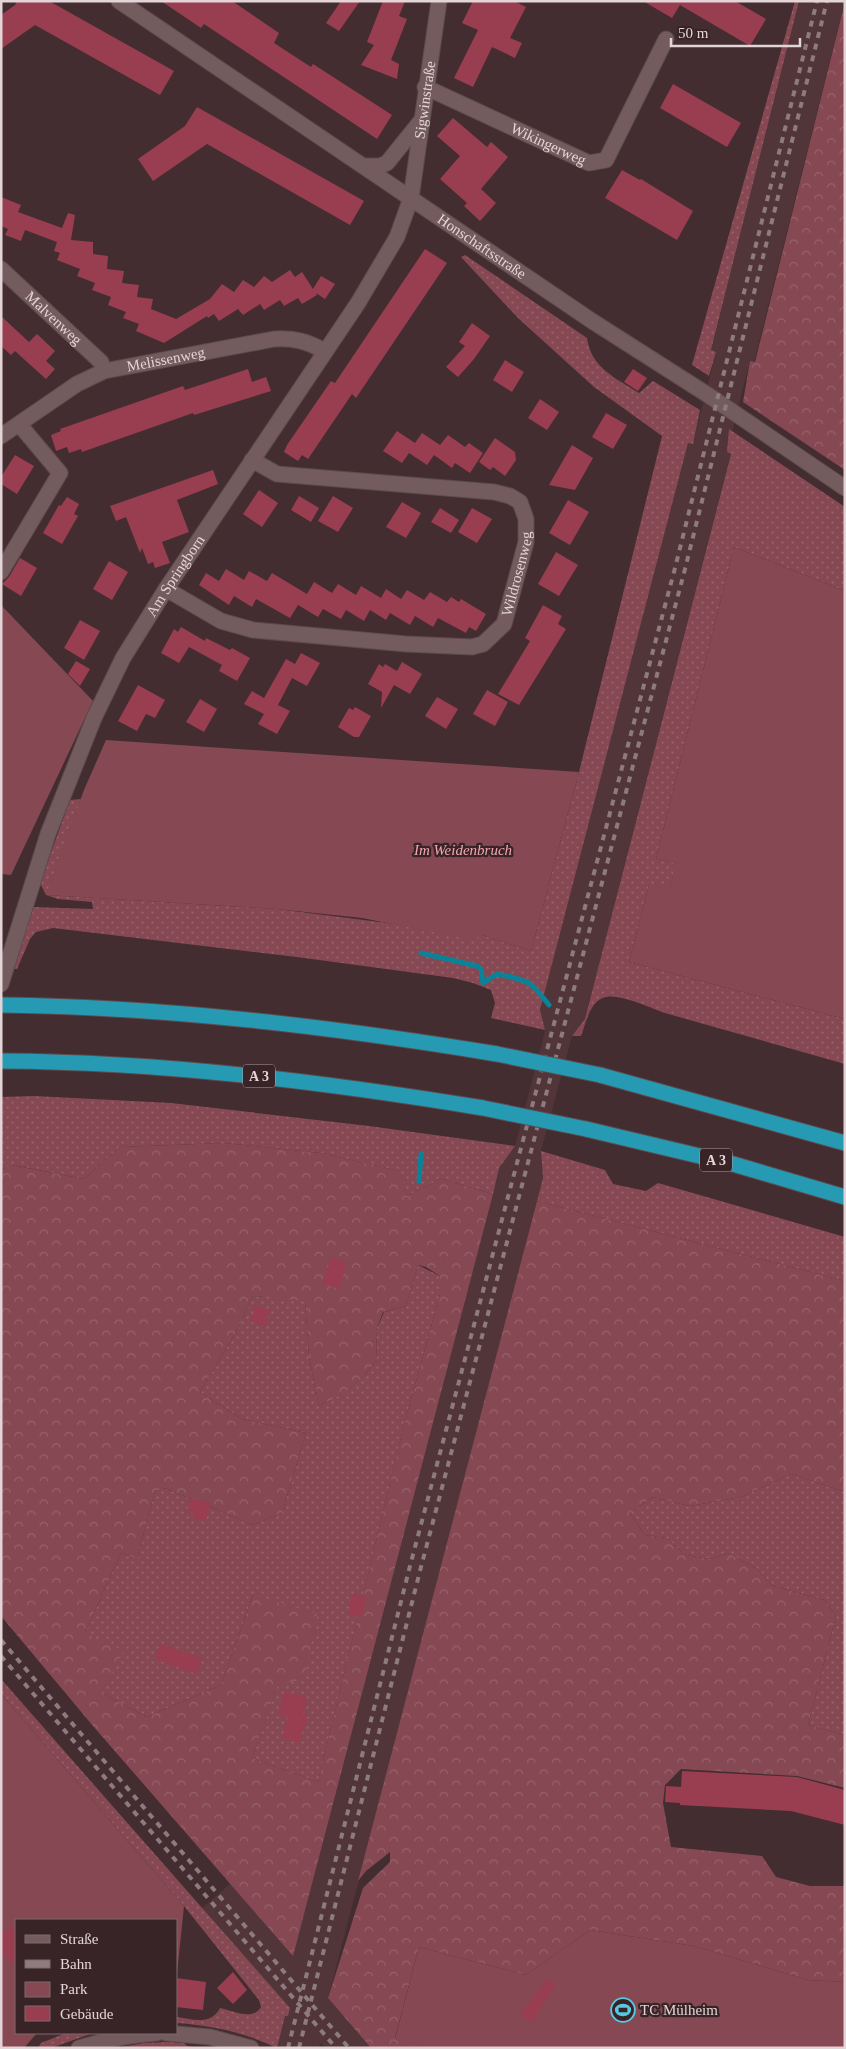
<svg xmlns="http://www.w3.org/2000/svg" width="846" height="2049" font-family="Georgia,serif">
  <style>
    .built { fill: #513539 }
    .grass { fill: url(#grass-dots) }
    .forest { fill: url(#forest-crowns); fill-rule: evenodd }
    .green { fill: #864953 }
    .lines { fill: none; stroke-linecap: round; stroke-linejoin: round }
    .stream { stroke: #0a8399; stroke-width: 5 }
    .building { fill: #993e51 }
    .minor-casing { stroke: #5c4b4d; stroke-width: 17 }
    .tertiary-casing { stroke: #5c4b4d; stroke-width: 17 }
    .motorway-casing { stroke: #5c4b4d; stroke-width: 17 }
    .minor { stroke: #735b5e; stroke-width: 15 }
    .tertiary { stroke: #735b5e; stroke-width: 15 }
    .motorway { stroke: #259ab2; stroke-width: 15 }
    .rail { stroke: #8d7b7d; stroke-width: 4; stroke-dasharray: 6 6; stroke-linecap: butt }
    .motorway-bridge-casing { stroke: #5c4b4d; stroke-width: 17; stroke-linecap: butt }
    .motorway-bridge { stroke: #259ab2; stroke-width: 15 }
    .labels { text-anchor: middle; stroke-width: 4.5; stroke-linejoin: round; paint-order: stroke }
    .shield { fill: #382426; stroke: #b0a0a2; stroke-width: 1 }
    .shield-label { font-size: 14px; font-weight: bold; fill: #e3d5d7 }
    .street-label { font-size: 15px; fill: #e3d5d7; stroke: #382426 }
    .park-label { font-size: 15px; font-style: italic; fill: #f4a7b2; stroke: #382426 }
    .poi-label { font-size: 15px; fill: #e3d5d7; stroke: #382426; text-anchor: start }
  </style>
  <defs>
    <pattern id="grass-dots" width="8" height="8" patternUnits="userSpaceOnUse" patternTransform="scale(1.25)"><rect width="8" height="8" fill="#864953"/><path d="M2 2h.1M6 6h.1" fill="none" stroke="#97626b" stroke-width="1.8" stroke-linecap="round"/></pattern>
    <pattern id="forest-crowns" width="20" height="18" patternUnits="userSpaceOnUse" patternTransform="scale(1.25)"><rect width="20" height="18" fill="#864953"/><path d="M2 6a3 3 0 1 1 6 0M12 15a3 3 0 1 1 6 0" fill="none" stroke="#97626b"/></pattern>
  </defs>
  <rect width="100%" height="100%" fill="#432d30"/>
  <path class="built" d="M799,1H845L754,362L750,361L727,452L731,453L585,1019L572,1036L541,1151L543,1178L328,1998L371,2048H325L321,2043L318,2048H277L285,2016L241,1954L201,1909L231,1883L499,1168L515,1146L545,1031L540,1010L688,442L693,443L716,352L711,351Z"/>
  <g class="grass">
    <path d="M795,1H799L711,350L716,352L709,376L692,365Z"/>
    <path d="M465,255L587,338C591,368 616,378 639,393L653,381L700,410L693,444L688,443L540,1010L545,1030L491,1018L495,1003L491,990L473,983L453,978L297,957L53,928L36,932L30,939L17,969H12L33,907L93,909L92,902L58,899L46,895L40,883L70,800L81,799L47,895L277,909L482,935L531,951L579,772L662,436L594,387L518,318L461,257Z"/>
    <path d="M729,429L845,507V591L734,547L656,859L676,863L671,885H649L629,962L845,1019V1064C785,1047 725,1030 665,1013C650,1008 621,994 606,997C590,1000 586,1023 581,1036H572L585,1019L594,984L731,454L727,452Z"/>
    <path d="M34,1096L171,1103L369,1126L515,1146L499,1168L493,1194L441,1179L407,1196L399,1171L321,1153L224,1143L120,1147L84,1179L13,1165L1,1170V1097Z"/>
    <path d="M541,1151L605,1170L613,1184L646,1191L658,1183L845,1237V1281L537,1201L543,1178Z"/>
    <path d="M418,1265L440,1276V1294L404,1425L318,1782L252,1758L278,1684L253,1595L221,1685L147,1717L102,1693L85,1633L121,1553L137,1559L155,1491L165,1488L253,1525L282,1513L306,1433L242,1419L200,1392L235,1334L253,1296L305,1300L309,1357L319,1406C347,1392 358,1384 377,1360L376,1330L384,1312L406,1306Z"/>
    <path d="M791,1474L845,1492V1735L808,1725L836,1616L825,1600L773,1586L757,1569L728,1553L710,1559L686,1555L666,1538L645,1535L630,1513L653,1497L690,1506L741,1497Z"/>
    <path d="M1,1679L290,2008L288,2016H285L277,2048C246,2033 211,2025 176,2023V2017C192,2019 211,2026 220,2008C233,2011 253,2021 261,2007L259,2000L184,1906L1,1694Z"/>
    <path d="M66,2033H93L51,2048H38L41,2043Z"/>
    <path d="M168,2042L184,2043L187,2046L197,2048H116L144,2043Z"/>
  </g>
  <g class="forest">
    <path d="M845,2V470L743,402L750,361L755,362Z"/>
    <path d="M224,1143L321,1153L400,1171L407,1196L441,1179L493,1194L293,1956L93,1726L1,1616V1170L12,1165L84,1179L120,1147ZM418,1265L426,1267L440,1276V1294L404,1425L318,1782L252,1758L278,1685L304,1679L318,1614L253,1595L221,1685L147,1717L102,1693L124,1651L85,1633L121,1553L137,1559L155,1491L165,1488L253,1525L282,1513L306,1433L242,1419L200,1392L235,1334L253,1296L305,1301L309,1357L319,1406C348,1392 357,1385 377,1360L376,1330L383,1312L406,1306Z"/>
    <path d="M537,1201L845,1281V1492L791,1474L741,1497L690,1506L653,1497L630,1513L645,1535L666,1538L686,1555L710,1559L728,1553L757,1569L773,1586L825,1600L836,1616L808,1725L845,1735V1788L797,1776L681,1769L665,1785L663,1803L671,1847L762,1856L776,1877L810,1886H843L845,1884V1982L808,1980L694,1946L590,1930L526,1975L419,1947L395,2038L429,2048H371L328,1998L363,1888L390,1862V1852L366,1871L358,1881Z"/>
  </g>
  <g class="green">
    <path d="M734,547L845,591V1019L629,962L649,885H671L675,863L656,859Z"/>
    <path d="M1,605L93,701L11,875L1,874Z"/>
    <path d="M106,740L579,772L531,951L482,935L474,940L362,918L277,909L46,895L84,790Z"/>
    <path d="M1,1694L184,1906L176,1983V1920H16V2033H37L24,2048H1Z"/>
    <path d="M590,1930L694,1946L808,1980L845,1982V2048H429L395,2039L419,1947L526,1975Z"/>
  </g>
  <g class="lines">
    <g class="stream">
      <path d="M421,953L477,966L481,969L483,983L497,974C529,981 529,979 549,1005"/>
      <path d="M419,1181L421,1154"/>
    </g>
  </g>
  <g class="building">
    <path d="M17,1H49L174,71L160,95L35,25L1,49V15L15,5Z"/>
    <path d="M161,1H232L279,33L274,43L311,67L313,64L392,115L377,139L204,24L201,28Z"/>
    <path d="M341,1H360L339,31L326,23Z"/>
    <path d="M383,1H405L399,16L407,19L391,60L399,64L397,79L361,65L374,45L367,42Z"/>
    <path d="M473,1H514L526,7L510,38L522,43L515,58L492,47L473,87L454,78L478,30L462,23Z"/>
    <path d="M643,1H735L766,19L750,46L680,5L672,18Z"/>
    <path d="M673,84L741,123L727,147L660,108Z"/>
    <path d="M197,107L364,201L350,225L207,144L153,181L138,159L185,126Z"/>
    <path d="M453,118L487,147L491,142L508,157L481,189L496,203L480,221L464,206L467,203L440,179L460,156L437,136Z"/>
    <path d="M622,170L640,180L641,179L693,211L677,240L605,198Z"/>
    <path d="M1,197L21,205L18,212L62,228L68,213L75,215L71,240L93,242V254L108,256L107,269L124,271L122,283L139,285L137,297L153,299L151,309L176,319L210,299L222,284L234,292L243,280L254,287L264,276L272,282L290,270L295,277L302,272L313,289L321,276L335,284L325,299L316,293L317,295L302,304L298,298L284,306L280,300L264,310L260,304L243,315L238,309L219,321L214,314L208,318L207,316L164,343L136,331L139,324L123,318L126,312L108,305L111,297L92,290L95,283L77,276L80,269L57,260L60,253L54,251L57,242L25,230L21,241L5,235L8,229L1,226Z"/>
    <path d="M425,249L447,263L356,398L352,394L308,459L302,455L298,461L284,452L287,445L331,381L335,383Z"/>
    <path d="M1,316L29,342L37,334L55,351L46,361L55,369L46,379L15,351L11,355L1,346Z"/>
    <path d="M472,323L490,336L474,359L458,377L446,367L465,346L459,342Z"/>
    <path d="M505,360L524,372L512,392L493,380Z"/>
    <path d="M248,369L252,382L266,377L271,391L194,415L193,413L82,452L81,449L69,453L67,447L56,451L51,435L61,431L60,429L183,386L185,390Z"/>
    <path d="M633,369L647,378L638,391L624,382Z"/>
    <path d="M540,399L559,412L547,430L528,418Z"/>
    <path d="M606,413L627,425L613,449L592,437Z"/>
    <path d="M397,431L415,443L422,433L440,445L448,435L465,447L469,443L483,453L470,473L455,463L452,468L434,455L427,465L409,453L402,463L383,451Z"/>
    <path d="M495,438L515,452L516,460L505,476L493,467L490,470L479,462Z"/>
    <path d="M572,445L593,458L575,490L549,485Z"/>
    <path d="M15,455L34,466L17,494L1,484V477Z"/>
    <path d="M213,470L218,484L177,500L189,532L162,542L170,563L155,568L153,562L148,564L142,548L140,553L126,517L116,521L110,506Z"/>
    <path d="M259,490L278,503L262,527L243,514Z"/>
    <path d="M299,496L319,508L311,522L291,510Z"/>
    <path d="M333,496L353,508L338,532L318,521Z"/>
    <path d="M67,497L79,504L74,514L78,516L62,544L43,533L59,505L61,506Z"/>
    <path d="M568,500L589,512L570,545L549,533Z"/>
    <path d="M402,502L421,513L406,538L386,527Z"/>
    <path d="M440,508L459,520L451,533L431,522Z"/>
    <path d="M472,508L492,519L477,543L458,532Z"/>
    <path d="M556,552L578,565L559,596L538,584Z"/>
    <path d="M20,558L37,568L21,596L2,584L9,577Z"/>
    <path d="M109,561L128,572L112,600L93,589Z"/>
    <path d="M226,569L244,580L249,571L267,581L272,573L307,594L314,582L332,593L338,584L356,595L361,586L381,598L386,589L401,599L407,590L424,600L430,592L447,602L451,597L459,602L461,599L486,614L476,631L469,627L466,633L438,618L433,627L415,616L410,625L390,613L386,620L370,610L364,621L346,610L341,619L323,609L318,617L298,605L290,618L256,599L252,607L234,596L229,605L199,585L206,573L219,581Z"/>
    <path d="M543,605L562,616L558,624L566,629L519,705L498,694L530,641L525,638Z"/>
    <path d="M80,620L100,631L84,660L64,648Z"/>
    <path d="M181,627L205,641L206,638L230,650L232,648L250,658L237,681L219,671L222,665L189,647L179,663L161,653L174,629L178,632Z"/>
    <path d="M301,653L320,663L307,686L292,678L278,705L290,711L277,734L258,724L264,714L244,704L252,691L264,698L286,659L295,664Z"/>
    <path d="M76,661L90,669L80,686L68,674Z"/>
    <path d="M402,662L422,674L410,694L394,685L381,708L382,692L368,684L379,664L383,667L385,664L397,671Z"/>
    <path d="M138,685L165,700L155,718L146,714L137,731L118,721Z"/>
    <path d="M487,690L508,702L495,726L473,714Z"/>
    <path d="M437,697L458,709L446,729L425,716Z"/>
    <path d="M200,699L217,709L204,732L186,722Z"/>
    <path d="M355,707L371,716L359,737H354L338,727L349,708L353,710Z"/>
    <path d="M331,1257L347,1263L339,1289L322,1284Z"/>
    <path d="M255,1306L270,1310L266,1326L251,1322Z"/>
    <path d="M190,1499L210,1502L206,1521L192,1518L193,1513L187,1512Z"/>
    <path d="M352,1594L366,1597L362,1617L348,1614Z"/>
    <path d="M160,1644L202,1658L197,1674L155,1659Z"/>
    <path d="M285,1691L307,1698L303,1714L308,1715L299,1743L282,1738L288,1718L278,1714Z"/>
    <path d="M682,1771L797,1777L845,1790V1825L791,1811L680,1805V1803L665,1802L666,1786L681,1787Z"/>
    <path d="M16,1923V1966L1,1952V1935Z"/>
    <path d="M233,1972L247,1990L233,2004L217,1988Z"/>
    <path d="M176,1978L206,1982L203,2010L176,2007Z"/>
    <path d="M547,1979L556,1985L531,2023L520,2015Z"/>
  </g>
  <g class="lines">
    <g class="minor-casing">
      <g id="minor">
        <path id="s1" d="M425,87L589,163L606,160L666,39"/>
        <path id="s2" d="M1,269L101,362L104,371"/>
        <path id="s3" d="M1,436L77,384L104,371L274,339C294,338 307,341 324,351"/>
        <path d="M1,572L60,473L19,424"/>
        <path id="s4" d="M166,589L221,621L253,630L406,644L472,647L483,644L504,624L526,542V519L520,502L510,496L494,492L277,474L252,460"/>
        <path id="s5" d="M1,984L48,834L94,718L123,658L166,589L358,303L397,237L411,198"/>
      </g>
    </g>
    <g class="tertiary-casing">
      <g id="tertiary">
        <path id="s6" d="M119,1L592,321L708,395L845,488"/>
        <path d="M364,166H380L387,163L420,122"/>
        <path id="s7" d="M411,198L439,1"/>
        <path d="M166,2033L210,2037L251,2048"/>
        <path d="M79,2048C105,2040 130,2035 157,2033"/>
      </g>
    </g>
    <g class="motorway-casing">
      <g id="motorway">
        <path d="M1,1005C168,1007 333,1027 497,1054"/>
        <path d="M1,1061C163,1062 324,1082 483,1108"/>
        <path d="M600,1075L845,1143"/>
        <path d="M586,1129L733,1164L845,1197"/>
      </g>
    </g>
    <use href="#minor" class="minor"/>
    <use href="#tertiary" class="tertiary"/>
    <use href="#motorway" class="motorway"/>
    <g class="rail">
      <path d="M1,1640L349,2048"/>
      <path d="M1,1656L336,2048"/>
      <path d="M288,2048L410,1566L675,568L817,1"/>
      <path d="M299,2048L421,1567L685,569L827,1"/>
    </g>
    <g class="motorway-bridge-casing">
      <g id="motorway-bridge">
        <path d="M497,1054L600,1075"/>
        <path d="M483,1108L586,1129"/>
      </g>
    </g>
    <use href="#motorway-bridge" class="motorway-bridge"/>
  </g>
  <defs>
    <g id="stadium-ring" transform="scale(1.25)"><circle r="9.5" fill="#382426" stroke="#58c9e3" stroke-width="1.5"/><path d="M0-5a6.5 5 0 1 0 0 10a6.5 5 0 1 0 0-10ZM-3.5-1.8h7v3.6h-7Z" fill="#58c9e3"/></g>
  </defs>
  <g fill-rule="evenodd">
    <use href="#stadium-ring" x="623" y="2010"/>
  </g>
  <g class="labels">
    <g class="shield">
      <rect x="243" y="1064.5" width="32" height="23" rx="4"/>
      <rect x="700" y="1148.5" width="32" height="23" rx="4"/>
    </g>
    <g class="shield-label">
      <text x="259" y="1081">A 3</text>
      <text x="716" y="1165">A 3</text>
    </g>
    <g class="street-label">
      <text dy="5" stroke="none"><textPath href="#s7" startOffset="99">Sigwinstraße</textPath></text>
      <text dy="5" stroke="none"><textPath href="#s1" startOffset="136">Wikingerweg</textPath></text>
      <text dy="5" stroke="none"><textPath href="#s6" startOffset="438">Honschaftsstraße</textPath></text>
      <text dy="5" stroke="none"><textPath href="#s2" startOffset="72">Malvenweg</textPath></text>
      <text dy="5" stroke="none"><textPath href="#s3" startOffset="185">Melissenweg</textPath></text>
      <text dy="5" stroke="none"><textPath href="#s4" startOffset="409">Wildrosenweg</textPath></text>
      <text dy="5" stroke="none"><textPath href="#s5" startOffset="446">Am Springborn</textPath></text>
    </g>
    <g class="park-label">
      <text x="463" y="855">Im Weidenbruch</text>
    </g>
    <g class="poi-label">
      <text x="640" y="2015">TC Mülheim</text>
    </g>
  </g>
  <rect width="846" height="2049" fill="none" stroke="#e3d5d7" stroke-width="5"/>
  <rect x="15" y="1919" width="162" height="115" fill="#382426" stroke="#7c6b6d"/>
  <rect x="25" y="1935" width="25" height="8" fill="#735b5e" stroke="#7c6b6d"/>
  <text x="60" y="1944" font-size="15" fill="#e3d5d7">Straße</text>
  <rect x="25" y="1960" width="25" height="8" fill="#8d7b7d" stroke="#7c6b6d"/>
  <text x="60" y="1969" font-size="15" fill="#e3d5d7">Bahn</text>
  <rect x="25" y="1982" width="25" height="15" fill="#864953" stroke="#7c6b6d"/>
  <text x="60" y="1994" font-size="15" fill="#e3d5d7">Park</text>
  <rect x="25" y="2006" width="25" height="15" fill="#993e51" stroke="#7c6b6d"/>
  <text x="60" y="2019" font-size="15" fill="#e3d5d7">Gebäude</text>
  <path d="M671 38v8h129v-8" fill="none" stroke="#e3d5d7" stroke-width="2.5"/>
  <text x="678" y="38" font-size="15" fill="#e3d5d7" stroke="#382426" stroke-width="4" paint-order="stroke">50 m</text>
</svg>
